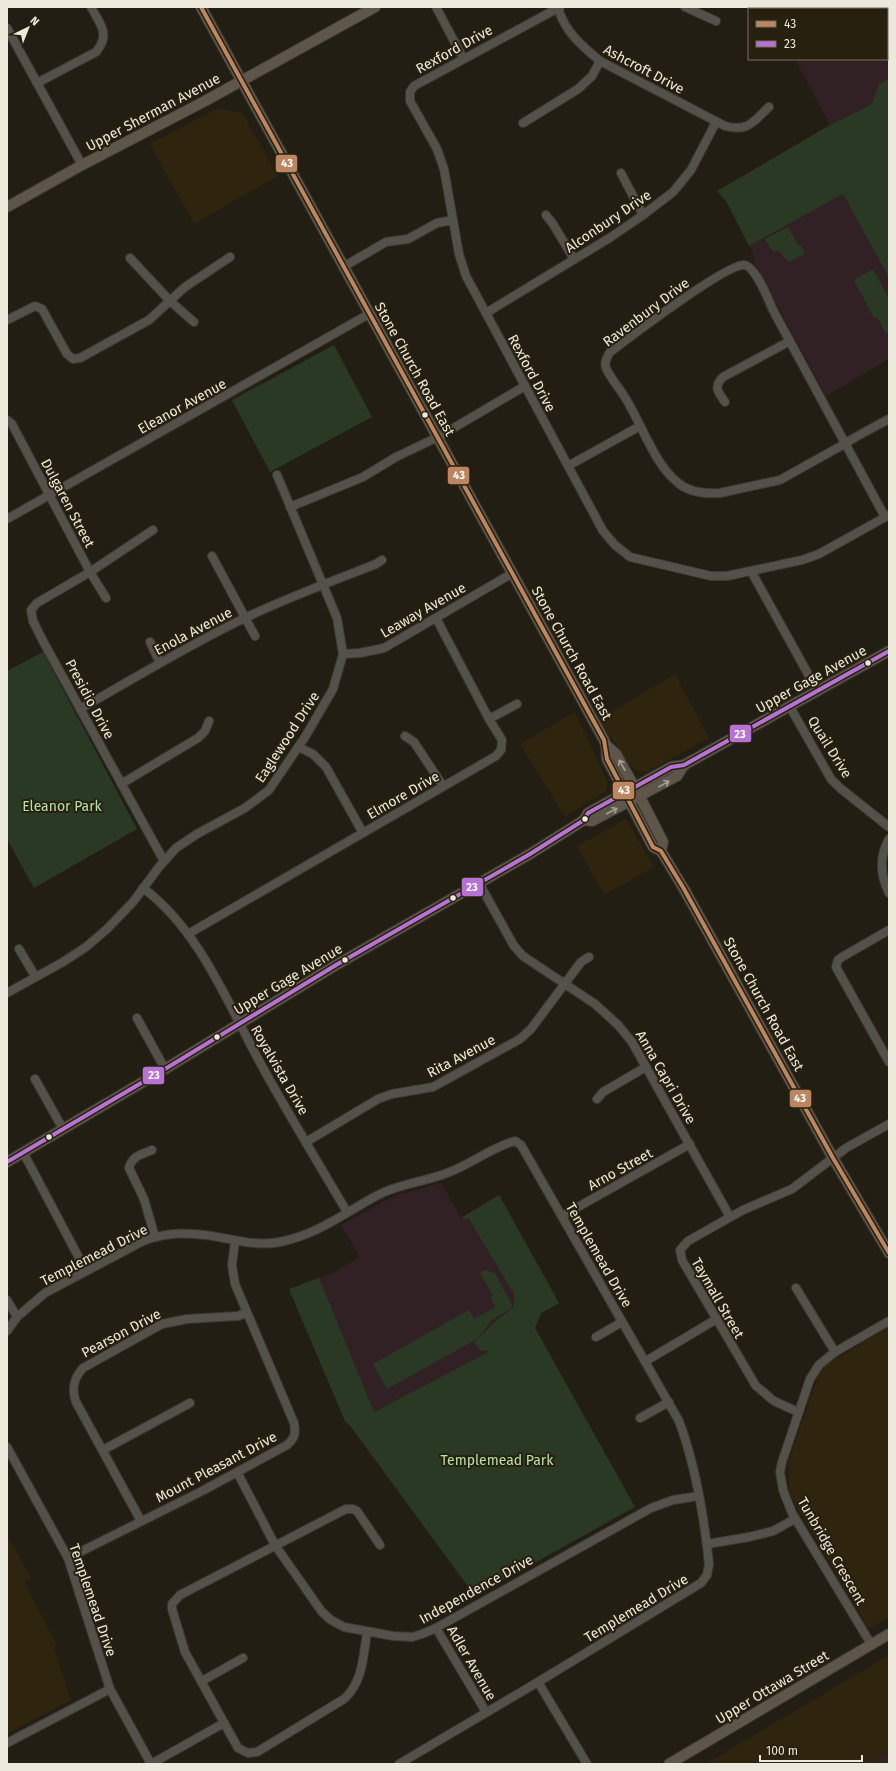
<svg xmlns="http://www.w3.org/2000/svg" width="896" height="1771" font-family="'Fira Sans',sans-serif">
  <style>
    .built { fill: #2f240d }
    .industrial { fill: #332120 }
    .education { fill: #322124 }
    .green { fill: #293924 }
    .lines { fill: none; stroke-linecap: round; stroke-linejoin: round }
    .minor-casing { stroke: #3c3931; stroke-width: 10 }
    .major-casing { stroke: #3c3931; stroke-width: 12 }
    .minor { stroke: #54514a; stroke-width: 8 }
    .major { stroke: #5e564a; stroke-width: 10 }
    .bus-1-casing { stroke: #28200e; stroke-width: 7 }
    .bus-2-casing { stroke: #28200e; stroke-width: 7 }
    .bus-1 { stroke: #bb8660; stroke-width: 4 }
    .bus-2 { stroke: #b673d3; stroke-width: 4 }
    .oneway { stroke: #a69f93 }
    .bus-dot { fill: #ede8dc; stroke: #28200e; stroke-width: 1.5 }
    .labels { text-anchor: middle; stroke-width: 4; stroke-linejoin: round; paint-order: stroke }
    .street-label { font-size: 14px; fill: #ede8dc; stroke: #28200e }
    .park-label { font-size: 14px; fill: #b2e3a9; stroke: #28200e }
    .line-badge { stroke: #28200e; stroke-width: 1.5 }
    .badge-label { font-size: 11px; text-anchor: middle; font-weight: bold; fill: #fff }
  </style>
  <rect width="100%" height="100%" fill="#221e14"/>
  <g class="built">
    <path d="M218,108L242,113L278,176L194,224L150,144Z"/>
    <path d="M675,674L709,738L645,773L632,768L599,719Z"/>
    <path d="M575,712L608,783L605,792L565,817L520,744Z"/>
    <path d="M626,819L654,867L604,895L577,846Z"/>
    <path d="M889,1327V1618L872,1627H868L794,1503L789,1490L788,1463L818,1376L825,1367L834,1360Z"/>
    <path d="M7,1535L31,1578L24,1582L57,1646L54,1648L71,1700L7,1734Z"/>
    <path d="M889,1655V1750L866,1764H705Z"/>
  </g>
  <path class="industrial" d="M889,1750V1764H866Z"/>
  <g class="education">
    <path d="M767,7H889V95L830,125L795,59H887V9H768Z"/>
    <path d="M843,194L889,278V359L826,396L754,262V256L749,246Z"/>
    <path d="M441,1183L461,1218L499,1195L559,1303L541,1313L534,1328L374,1412L345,1421L289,1289L335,1272L360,1257L341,1225L381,1203L398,1195Z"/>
  </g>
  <g class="green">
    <path d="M889,79V278L843,194L749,246L726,201L717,191L830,125L872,104L879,84Z"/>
    <path d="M788,227L798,245L801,246L805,253L789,262L779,251H772L765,239Z"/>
    <path d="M873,269L889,299V333L886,334L877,317L874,318L854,280Z"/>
    <path d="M334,345L372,417L270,472L232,400Z"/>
    <path d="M43,652L137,829L34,888L7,839V671Z"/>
    <path d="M499,1195L559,1303L541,1313L535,1328L635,1507L475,1596L351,1427L345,1421L289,1289L319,1278L374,1412L490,1351L480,1350L474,1342L497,1320L514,1307V1294L469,1219L461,1218Z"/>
    <path d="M485,1270L495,1273L513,1307L492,1320L477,1339L387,1389L373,1364L469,1310L474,1319L495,1307L491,1298L493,1296L480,1273Z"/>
  </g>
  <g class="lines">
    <g class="minor-casing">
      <g id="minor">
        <path d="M436,7L463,58"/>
        <path d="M560,7L414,86L410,92V101L437,149L444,169L459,254L466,276L603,531L615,545L630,557L711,576H727L802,560L819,554L889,515"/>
        <path d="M685,7L716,21"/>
        <path d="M558,8C565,32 582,46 600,61L725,126C748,132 753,122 769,107"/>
        <path d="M7,28L82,165"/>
        <path d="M37,83L96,52C111,34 100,24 91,7"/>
        <path d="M523,123L578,89L592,76L600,61"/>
        <path d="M621,173L643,215"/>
        <path d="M546,215L553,224L574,259"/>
        <path d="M130,258L171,302L194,322"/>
        <path d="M343,267L386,242L408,239L437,223L453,220"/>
        <path d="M486,313L611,237L643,215L673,192L691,170L716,122"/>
        <path d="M7,320L35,306L42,309L67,354L73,359L80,358L149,320L185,287L230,257"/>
        <path d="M725,402C718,392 713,387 723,377L790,341"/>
        <path d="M7,420L12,424L90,572L106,598"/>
        <path d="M568,466L640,426"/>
        <path d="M290,507L363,477L396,457L440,436L525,386"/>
        <path d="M885,517C848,448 811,380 774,312C769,302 756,266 744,265C726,264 630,337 610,352C607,357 604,362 606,368C611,379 620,389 626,399C642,425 654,463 677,482C688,492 706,494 720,493L780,480L839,447C855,437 872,428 889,419"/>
        <path d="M7,519L369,314"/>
        <path d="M153,530L90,572L37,603L31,610L33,621L44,643L164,861"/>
        <path d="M212,556L255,636"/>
        <path d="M751,571L818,692"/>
        <path d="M150,642L160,663"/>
        <path d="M343,654L360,653L384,648L511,574"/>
        <path d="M790,707L831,779L840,788L889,827"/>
        <path d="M80,709C135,678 190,644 247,617C289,597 333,581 376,564L382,560"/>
        <path d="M489,719L517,704"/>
        <path d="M405,736L414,742L443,786"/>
        <path d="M298,747L313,754L326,767L363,833"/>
        <path d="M121,784L198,738L205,731L209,721"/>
        <path d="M889,839C879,857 880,875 889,893"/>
        <path d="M479,883L514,946L523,956L595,1004L618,1025L632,1042L730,1217"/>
        <path d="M143,888C201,931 229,1007 263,1068C290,1117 319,1164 347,1212"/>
        <path d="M889,930L842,957L838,960L836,967L889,1062"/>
        <path d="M188,934L496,756L501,750L502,740L489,719L436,618"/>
        <path d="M19,949L35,976"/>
        <path d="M7,993L63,962L86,947L107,929L133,902L159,867L176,848L197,834L245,808L269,790L305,737L333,689L343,654L337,618L277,475"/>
        <path d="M137,1018L165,1069"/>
        <path d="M35,1079L63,1129"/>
        <path d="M597,1099L603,1092L646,1067"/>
        <path d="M306,1142L378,1099L392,1094L433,1087L520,1039L531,1029L581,962L589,957"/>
        <path d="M152,1150C142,1154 132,1156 129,1168L144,1199L155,1237"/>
        <path d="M23,1152L86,1271"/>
        <path d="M562,1216L690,1144"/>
        <path d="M796,1288L835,1352"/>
        <path d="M7,1300L17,1317"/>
        <path d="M7,1331L17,1317L45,1293L143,1241C159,1235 176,1232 194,1234C223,1235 251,1248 280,1242C319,1234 344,1213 378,1195C399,1184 424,1182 447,1173C470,1165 492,1147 515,1141L521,1145L679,1421C696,1467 704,1516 709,1564L707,1575L701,1583L538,1682L399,1764"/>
        <path d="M596,1337L622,1322"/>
        <path d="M646,1361L715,1320"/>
        <path d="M798,1412L774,1401L756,1386L682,1260L680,1250L688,1241L743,1210L792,1189L846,1148L889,1124"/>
        <path d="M640,1418L669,1402"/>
        <path d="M7,1447L68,1558L110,1689L151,1764"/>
        <path d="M103,1450L190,1403"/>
        <path d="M237,1472L275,1545L322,1612L331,1620L344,1627L393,1636L412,1637L422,1634L436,1628L651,1508L673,1500L699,1496"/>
        <path d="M141,1521L76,1402C71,1388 74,1378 83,1368L162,1324L187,1319L238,1316L246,1313"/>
        <path d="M707,1544L749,1537L773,1531L795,1519"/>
        <path d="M68,1558L204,1490L287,1445C295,1438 296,1433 294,1423L235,1284L232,1265L235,1241"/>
        <path d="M436,1628L486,1712"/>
        <path d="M367,1633C363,1657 363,1682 344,1699L257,1752L248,1753L238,1748L185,1652L172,1609V1604L180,1595L346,1509H353L357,1511L380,1545"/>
        <path d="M871,1644L792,1513L783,1490L780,1472L782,1462L810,1379L819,1365L835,1352L889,1321"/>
        <path d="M202,1681L243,1658"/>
        <path d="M538,1682L587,1764"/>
        <path d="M7,1743L110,1689"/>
        <path d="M151,1764L224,1723"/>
      </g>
    </g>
    <g class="major-casing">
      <g id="major">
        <path d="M201,7L604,740L606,745L607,759L653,847L661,851L684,889L833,1158L889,1253"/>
        <path d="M7,207L82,165L205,101L375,7"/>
        <path d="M606,745L616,754L640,797L663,842L661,851"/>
        <path d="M584,820L592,821L677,776L684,765"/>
        <path d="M7,1162L165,1069L336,965L530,854L584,820L588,813L671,767L684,765L889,651"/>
        <path d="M669,1764L889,1634"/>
      </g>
    </g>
    <use href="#minor" class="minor"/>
    <use href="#major" class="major"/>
    <g class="bus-1-casing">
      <path id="bus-1" d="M201,7L604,740L607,759L653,847L661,851L684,889L833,1158L889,1253"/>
    </g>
    <g class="bus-2-casing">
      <path id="bus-2" d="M7,1162L165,1069L336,965L530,854L584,820L588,813L671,767L684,765L889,651"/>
    </g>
    <use href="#bus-1" class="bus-1"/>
    <use href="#bus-2" class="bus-2"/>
  </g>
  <defs><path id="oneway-shaft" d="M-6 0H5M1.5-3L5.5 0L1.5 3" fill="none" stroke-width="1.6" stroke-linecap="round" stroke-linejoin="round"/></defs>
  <g class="oneway">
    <use href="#oneway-shaft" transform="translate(622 765) rotate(-119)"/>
    <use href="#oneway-shaft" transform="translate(664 784) rotate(-29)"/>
    <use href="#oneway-shaft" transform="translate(612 811) rotate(-27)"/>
  </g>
  <g class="bus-dot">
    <circle cx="425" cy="415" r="3.5"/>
    <circle cx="868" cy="663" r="3.5"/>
    <circle cx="585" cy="819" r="3.5"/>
    <circle cx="453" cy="898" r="3.5"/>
    <circle cx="345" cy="960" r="3.5"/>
    <circle cx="217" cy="1037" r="3.5"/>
    <circle cx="49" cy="1137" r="3.5"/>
  </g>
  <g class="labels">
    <g class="street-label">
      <text transform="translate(454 49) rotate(-29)" y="5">Rexford Drive</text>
      <text transform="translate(644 69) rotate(28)" y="5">Ashcroft Drive</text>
      <text transform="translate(153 112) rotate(-28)" y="5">Upper Sherman Avenue</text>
      <text transform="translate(608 221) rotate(-34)" y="5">Alconbury Drive</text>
      <text transform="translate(646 312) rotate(-37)" y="5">Ravenbury Drive</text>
      <text transform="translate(415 369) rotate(61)" y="5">Stone Church Road East</text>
      <text transform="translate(532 373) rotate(62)" y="5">Rexford Drive</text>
      <text transform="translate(182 406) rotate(-29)" y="5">Eleanor Avenue</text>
      <text transform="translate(68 503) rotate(62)" y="5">Dulgaren Street</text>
      <text transform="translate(423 610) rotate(-30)" y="5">Leaway Avenue</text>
      <text transform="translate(193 631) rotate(-28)" y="5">Enola Avenue</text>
      <text transform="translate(572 653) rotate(61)" y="5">Stone Church Road East</text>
      <text transform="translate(811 679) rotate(-29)" y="5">Upper Gage Avenue</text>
      <text transform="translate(90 699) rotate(62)" y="5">Presidio Drive</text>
      <text transform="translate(287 737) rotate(-57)" y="5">Eaglewood Drive</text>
      <text transform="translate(830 747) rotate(58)" y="5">Quail Drive</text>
      <text transform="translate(403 795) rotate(-30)" y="5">Elmore Drive</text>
      <text transform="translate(288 979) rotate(-31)" y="5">Upper Gage Avenue</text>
      <text transform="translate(764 1004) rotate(61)" y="5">Stone Church Road East</text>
      <text transform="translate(461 1056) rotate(-28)" y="5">Rita Avenue</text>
      <text transform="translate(280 1070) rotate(60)" y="5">Royalvista Drive</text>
      <text transform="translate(666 1077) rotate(60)" y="5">Anna Capri Drive</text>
      <text transform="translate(620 1169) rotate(-29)" y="5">Arno Street</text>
      <text transform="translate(94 1255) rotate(-27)" y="5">Templemead Drive</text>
      <text transform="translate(599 1255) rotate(60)" y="5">Templemead Drive</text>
      <text transform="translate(718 1298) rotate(60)" y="5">Taymall Street</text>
      <text transform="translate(121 1333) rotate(-28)" y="5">Pearson Drive</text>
      <text transform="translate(216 1467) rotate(-28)" y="5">Mount Pleasant Drive</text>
      <text transform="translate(832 1551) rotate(60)" y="5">Tunbridge Crescent</text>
      <text transform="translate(476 1589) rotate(-29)" y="5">Independence Drive</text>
      <text transform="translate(93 1600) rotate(71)" y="5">Templemead Drive</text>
      <text transform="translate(636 1608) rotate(-31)" y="5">Templemead Drive</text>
      <text transform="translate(472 1663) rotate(60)" y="5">Adler Avenue</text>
      <text transform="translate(772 1687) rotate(-31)" y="5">Upper Ottawa Street</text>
    </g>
    <g class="park-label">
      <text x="62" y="811">Eleanor Park</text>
      <text x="497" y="1465">Templemead Park</text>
    </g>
  </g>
  <g class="line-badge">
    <rect x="275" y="154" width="23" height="19" rx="4" fill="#bb8660"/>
    <rect x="447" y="466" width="23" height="19" rx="4" fill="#bb8660"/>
    <rect x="729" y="724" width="23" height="19" rx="4" fill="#b673d3"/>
    <rect x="612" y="781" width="23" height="19" rx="4" fill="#bb8660"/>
    <rect x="461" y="877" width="23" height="20" rx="4" fill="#b673d3"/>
    <rect x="142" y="1066" width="23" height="19" rx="4" fill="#b673d3"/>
    <rect x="789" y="1089" width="23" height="19" rx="4" fill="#bb8660"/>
  </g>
  <g class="badge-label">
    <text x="287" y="167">43</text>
    <text x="459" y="479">43</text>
    <text x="740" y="738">23</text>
    <text x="624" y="794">43</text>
    <text x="472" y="891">23</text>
    <text x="154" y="1079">23</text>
    <text x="800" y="1102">43</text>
  </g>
  <rect width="896" height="1771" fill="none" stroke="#ede8dc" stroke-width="16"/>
  <rect x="748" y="8" width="140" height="52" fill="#28200e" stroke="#777060"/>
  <rect x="756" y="21" width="20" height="6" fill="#bb8660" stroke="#777060"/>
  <text x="784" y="28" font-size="12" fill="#ede8dc">43</text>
  <rect x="756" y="41" width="20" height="6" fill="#b673d3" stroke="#777060"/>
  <text x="784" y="48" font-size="12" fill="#ede8dc">23</text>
  <g transform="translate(28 28) rotate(43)" stroke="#28200e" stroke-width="3" paint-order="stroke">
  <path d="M0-3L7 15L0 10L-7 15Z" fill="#ede8dc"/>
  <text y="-6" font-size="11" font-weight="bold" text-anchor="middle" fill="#ede8dc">N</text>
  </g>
  <path d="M760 1755v6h102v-6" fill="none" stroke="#ede8dc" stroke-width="2"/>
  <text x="766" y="1755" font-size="12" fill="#ede8dc" stroke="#28200e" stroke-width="3" paint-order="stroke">100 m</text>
</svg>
